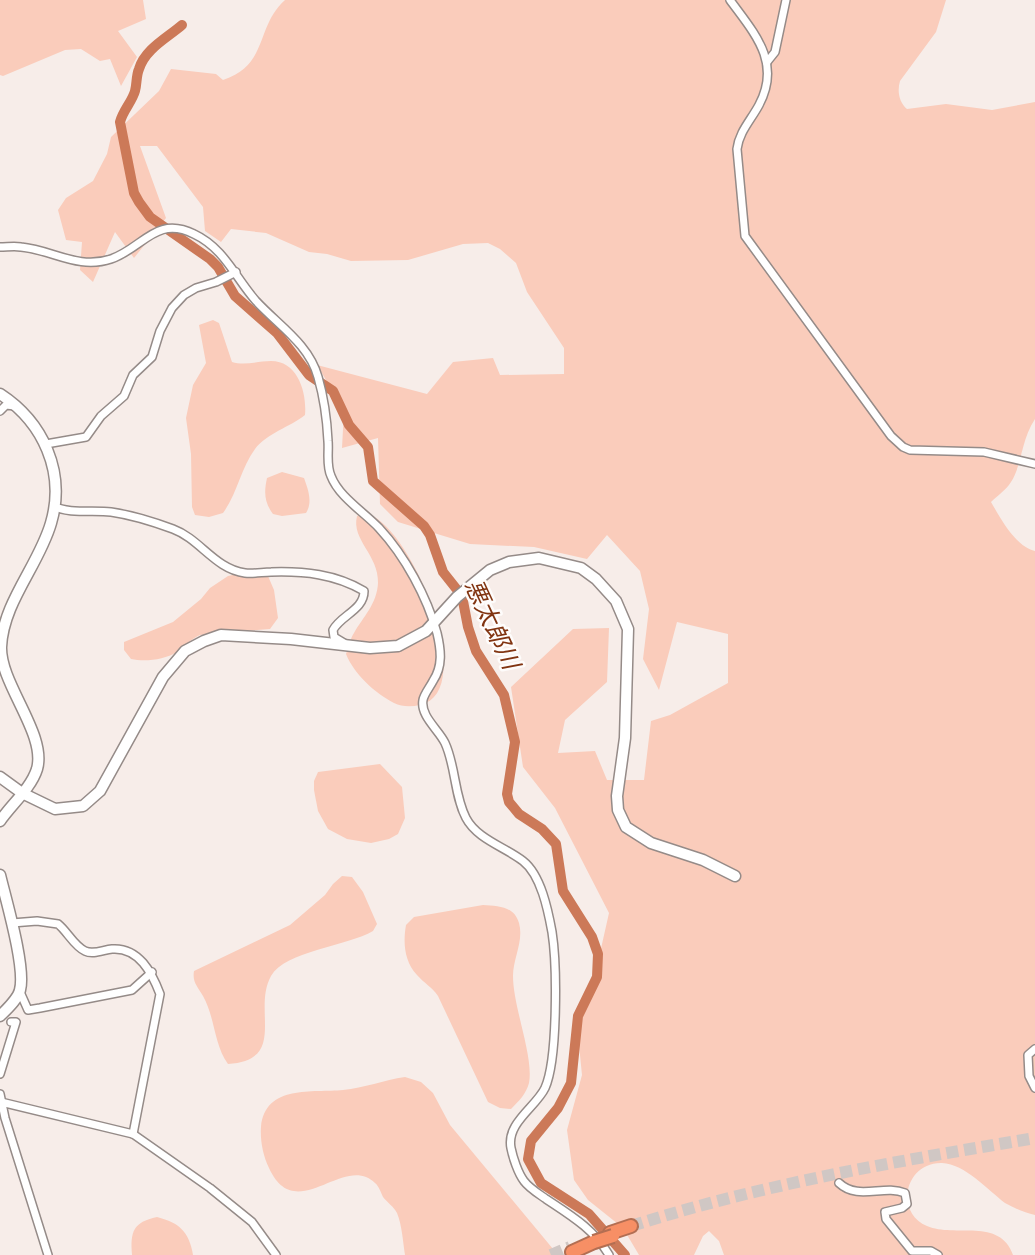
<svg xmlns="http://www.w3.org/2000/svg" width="1035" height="1255" font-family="'IBM Plex Serif','Noto Sans JP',serif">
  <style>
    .green { fill: #faccbb }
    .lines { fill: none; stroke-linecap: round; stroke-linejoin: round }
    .river { stroke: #cc7958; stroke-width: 10 }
    .highway-tunnel { stroke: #d0c7c4; stroke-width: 12; stroke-dasharray: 12 6; stroke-linecap: butt }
    .street-casing { stroke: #958b88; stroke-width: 10 }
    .secondary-casing { stroke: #958b88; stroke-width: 13 }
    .highway-casing { stroke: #b36e52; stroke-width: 16 }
    .street { stroke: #fff; stroke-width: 7 }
    .secondary { stroke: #fff; stroke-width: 10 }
    .highway { stroke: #f78f65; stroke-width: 12 }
    .highway-bridge-casing { stroke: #b36e52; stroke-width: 16; stroke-linecap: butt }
    .highway-bridge { stroke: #f78f65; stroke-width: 12 }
    .labels { text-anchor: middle; stroke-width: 5; stroke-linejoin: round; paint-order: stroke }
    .water-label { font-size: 24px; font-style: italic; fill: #813411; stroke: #fefcfb }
  </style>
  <rect width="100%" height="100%" fill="#f7ede9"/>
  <g class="green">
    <path d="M0,0H143L146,19L118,31L137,57L121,86L110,59L100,61L81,49L65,50L3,76L0,75Z"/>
    <path d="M285,0H946L936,32L900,81C897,91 899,102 907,109L946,104L992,110L1035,102V419C1021,440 1022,465 1011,482C1006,490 997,496 991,502C1001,519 1015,546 1035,551V1215C1025,1213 1014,1208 1005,1203C988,1190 965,1164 942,1163C905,1162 894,1212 927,1226C955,1238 1000,1217 1013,1255H724L719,1241L709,1231L703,1236L694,1255H639L623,1228L588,1200L574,1180L567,1130L582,1075L576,1015L585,991L593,984L609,913L555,808L523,767L511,687L573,629L609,628L607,682L565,720L558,753L595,751L607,780H644L651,721L670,715L728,683V634L677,622L659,690L643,659L649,609L640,571L607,535L587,559L534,547L470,544L398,522L380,504L378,438L342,448L344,410L317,365L427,394L453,362L493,358L500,375L564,374V348L527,292L516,263L500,249L488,243L463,244L408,260L351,261L327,254L309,252L266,233L231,229L221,242L205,231L203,207L157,146H140L166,218L134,258L115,232L93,282L80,270L82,242L66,240L58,210L66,198L93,181L107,154L111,137L159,91L171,69L216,74L223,80C269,65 255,27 285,0Z"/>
    <path d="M213,320L219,323L232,362C245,366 258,361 271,361C298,361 307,393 305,415C290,427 267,433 255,449C241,468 237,494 223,513L209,517L195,515L192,507L191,454L186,418L193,385L206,363L199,325Z"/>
    <path d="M282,472L304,478C308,489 313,502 306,513L282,516L273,514C264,502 264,492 267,478Z"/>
    <path d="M364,513C408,518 482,692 420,705C411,707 402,707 394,703C375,693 354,674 346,654C349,647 350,639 354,633C363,617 377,604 378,583C379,555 351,540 357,516Z"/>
    <path d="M252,571L268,576L274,590L278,618L270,629L200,635C190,639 185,647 177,652C164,660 145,662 131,659L124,650V642L173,622L201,599L210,588L228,576Z"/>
    <path d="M380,764L402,787L405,818L398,834L389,839L371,843L347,839L328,829L318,811L314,790V781L318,772Z"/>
    <path d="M342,876L352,877L363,892L377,924L373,931C348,946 285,951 271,976C252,1010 288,1060 228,1064C214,1045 215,1017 203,996C198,987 192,982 194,971L290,925L325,895L333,884Z"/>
    <path d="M483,905C498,906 514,906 519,923C524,941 513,958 513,976C513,1007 534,1057 529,1083C526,1094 519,1101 511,1109L500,1108L488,1102L438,996C432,987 424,983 417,975C404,961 403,942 406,925L414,917Z"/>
    <path d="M405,1077L421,1082L433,1093L450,1125L558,1255H405C403,1242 402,1225 397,1213C394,1207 387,1202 383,1197C381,1193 379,1186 375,1183C344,1152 296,1227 269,1168C263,1156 260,1140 261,1127C265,1084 313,1093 343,1090C364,1088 384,1080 405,1077Z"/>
    <path d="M157,1217C180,1223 189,1232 193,1255H132C130,1232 133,1222 157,1217Z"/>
  </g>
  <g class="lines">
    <path class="river" d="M182,25C167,38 145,49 139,69C136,76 137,84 135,91C132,102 123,110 120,122L134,193L139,202L150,217L210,259L218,267L235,296L277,333L309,375L333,391L349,425L368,447L373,481L424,526L430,535L443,572L462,596L468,627L476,651L504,695L515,742L507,794L509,802L519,814L542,829L556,844L563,891L592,937L598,954L597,977L578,1016L571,1083L558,1108L531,1141L528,1159L541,1183L589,1214L625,1255"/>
    <g class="highway-tunnel">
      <path d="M631,1226C763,1184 898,1161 1035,1138"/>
      <path d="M551,1255L570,1247"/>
    </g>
    <g class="street-casing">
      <g id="street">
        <path d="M730,0C754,33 782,62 759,105C751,120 739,132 737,149L745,236L891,436L903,447L910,450L984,452L1035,464"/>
        <path d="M767,62L775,52L786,0"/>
        <path d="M0,247C7,247 15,246 21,247C53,250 78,270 111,259C143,248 156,215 194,234C224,248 235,277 256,301C278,325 309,344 318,377C324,398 327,420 328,441C329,452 326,465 331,476C339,497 364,512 379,528C405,556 427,597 437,633C441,650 443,666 433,681C430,687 424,694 423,700C420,716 439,730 445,743C456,767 454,795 466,818C477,839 505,847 523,861C541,875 548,910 552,932C557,964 558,1059 545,1088C536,1107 506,1123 511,1148C513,1158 518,1173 524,1181C529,1188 539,1194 546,1199C570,1215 594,1229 609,1255"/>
        <path d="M0,411L6,405L15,406"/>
        <path d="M46,444L86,437L101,416L124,396L133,375L152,357L160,331L172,308L184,295L196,288L216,282L236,272"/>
        <path d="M54,506C67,514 95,510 111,512C132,515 154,522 173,529C200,539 215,569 245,573C254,574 263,572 271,572C304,571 335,574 364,591C364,610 341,615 333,630L334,637L344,643"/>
        <path d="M12,923L37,921L58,924C67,931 74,946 85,951C93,955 103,950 112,949C139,947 152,973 160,994L133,1134"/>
        <path d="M20,992L28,1010L40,1008L132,990L152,972"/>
        <path d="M1035,1049L1028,1055L1029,1076L1035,1088"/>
        <path d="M0,1074L16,1022H11"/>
        <path d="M0,1094L5,1118L48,1255"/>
        <path d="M1,1102L133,1134L210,1188L252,1222L276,1255"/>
        <path d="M839,1183C858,1201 884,1184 905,1193L907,1204L902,1208L885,1212L886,1219L912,1251H931L938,1255"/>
      </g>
    </g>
    <g class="secondary-casing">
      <g id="secondary">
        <path d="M0,394C43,422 66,472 51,523C39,565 3,602 1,647C0,684 47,734 37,769C31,788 12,804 0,821"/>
        <path d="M0,777L22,793L55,809L83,806L100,791L163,677L185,651L204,641L221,635L291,639L370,648L398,646L426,631L457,597L490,570L509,562L539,558L581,568L596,579L616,601L628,629L625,738L617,796L618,810L626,827L651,843L703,860L735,876"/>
        <path d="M0,875C6,900 26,968 20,990C18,999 7,1009 0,1016"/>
      </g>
    </g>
    <g class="highway-casing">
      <g id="highway">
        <path d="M610,1233L631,1226"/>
        <path d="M572,1252L594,1242"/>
      </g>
    </g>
    <use href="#street" class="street"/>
    <use href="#secondary" class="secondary"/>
    <use href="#highway" class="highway"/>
    <g class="highway-bridge-casing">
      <path id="highway-bridge" d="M594,1242L613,1236"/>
    </g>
    <use href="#highway-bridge" class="highway-bridge"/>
  </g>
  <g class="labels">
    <g class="water-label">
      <text transform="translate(492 624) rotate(65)" y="8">悪太郎川</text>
    </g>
  </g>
</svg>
